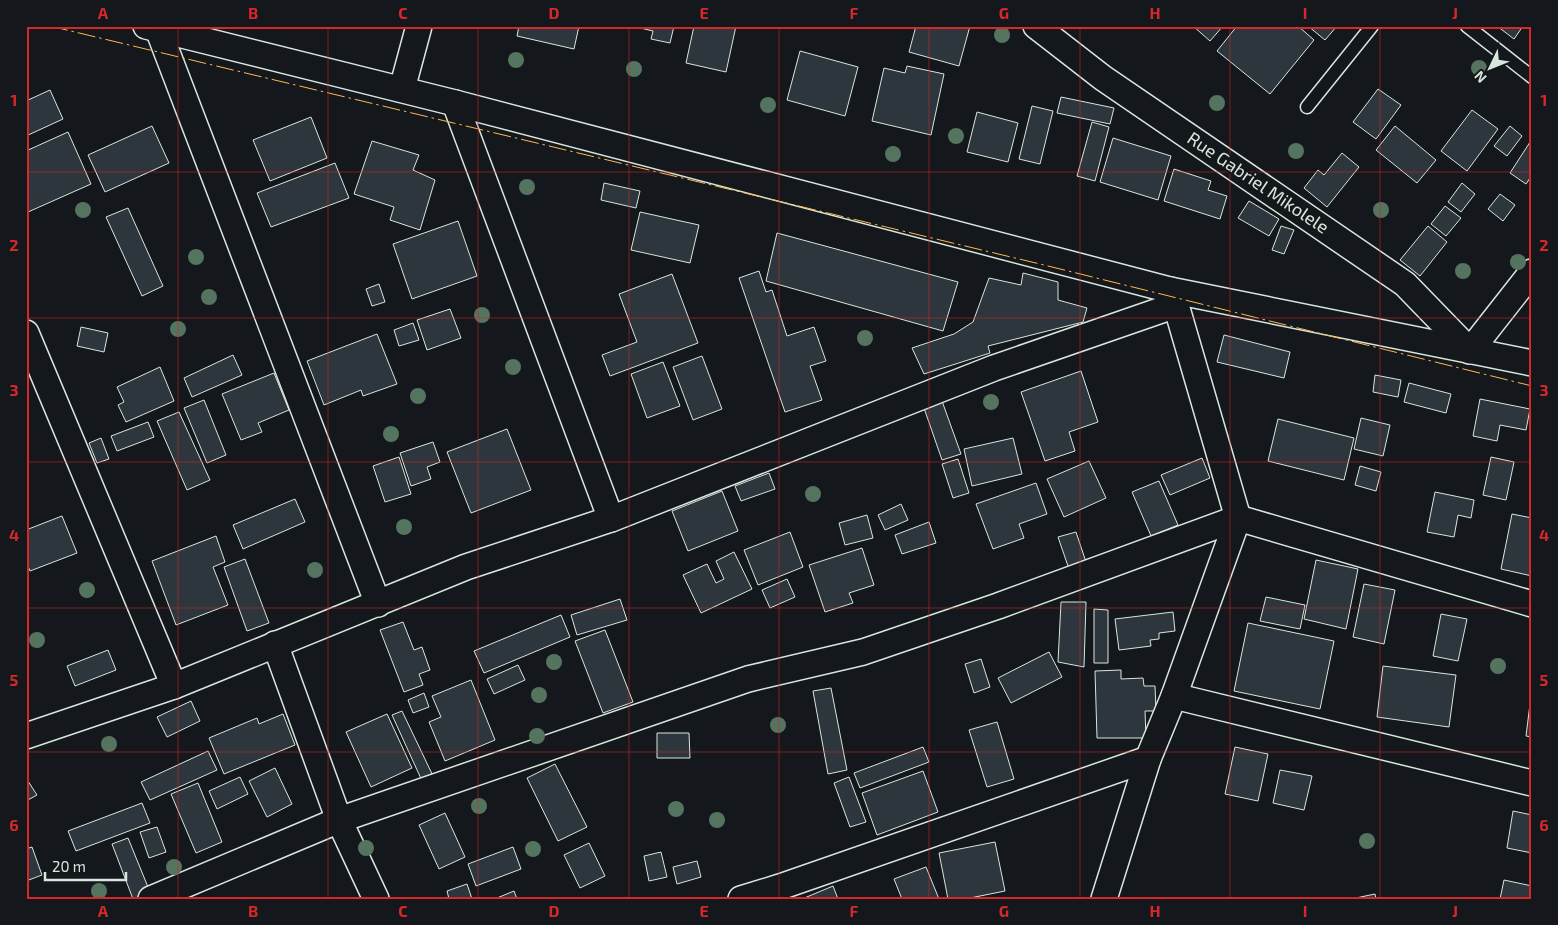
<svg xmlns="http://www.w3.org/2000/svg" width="1558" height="925" font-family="'Exo 2',sans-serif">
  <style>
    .building { fill: #2c363c; stroke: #d8e6dc }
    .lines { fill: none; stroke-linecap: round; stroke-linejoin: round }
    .service-casing { stroke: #d8e6dc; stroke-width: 15 }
    .minor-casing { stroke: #d8e6dc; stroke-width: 28 }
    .service { stroke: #14181c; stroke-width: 12 }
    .minor { stroke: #14181c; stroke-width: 25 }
    .power { stroke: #ffb74d; stroke-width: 1; stroke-dasharray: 18 4 2.5 4; stroke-linecap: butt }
    .tree { fill: #55745f }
    .grid { fill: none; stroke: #d62828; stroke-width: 1; stroke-opacity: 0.55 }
    .labels { text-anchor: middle; stroke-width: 4; stroke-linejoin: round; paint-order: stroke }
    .street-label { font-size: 18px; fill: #d8e6dc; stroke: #14181c }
    .neatline { fill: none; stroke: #d62828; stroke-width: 2 }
    .grid-label { font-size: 16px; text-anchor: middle; font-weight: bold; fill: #d62828 }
  </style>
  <rect width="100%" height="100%" fill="#14181c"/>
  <g class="building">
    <path d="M519,26H579L574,49L517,36Z"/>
    <path d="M632,26H674L670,43L651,39L653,31Z"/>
    <path d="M694,26H736L726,72L686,63Z"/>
    <path d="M916,26H970L959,66L909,52Z"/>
    <path d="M1193,26H1223L1210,41Z"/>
    <path d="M1237,26H1298L1314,40L1270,94L1217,51Z"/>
    <path d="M1308,26H1337L1325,40Z"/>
    <path d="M1497,26H1523L1514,39Z"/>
    <path d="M800,51L858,67L845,116L787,100Z"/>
    <path d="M907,66L944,74L931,135L872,121L884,68L905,73Z"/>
    <path d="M1378,89L1401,105L1376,139L1353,122Z"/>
    <path d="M50,90L63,119L26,136V101Z"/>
    <path d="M1061,97L1114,108L1110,124L1057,113Z"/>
    <path d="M1032,106L1053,111L1040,164L1019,159Z"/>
    <path d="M1472,110L1498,129L1467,171L1441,151Z"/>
    <path d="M977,112L1018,123L1008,162L967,152Z"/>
    <path d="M311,117L327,158L270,181L253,140Z"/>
    <path d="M1092,122L1109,127L1095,181L1077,176Z"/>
    <path d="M152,126L169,163L105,192L88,155Z"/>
    <path d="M1395,126L1436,160L1417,183L1376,150Z"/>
    <path d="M1510,126L1522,136L1507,156L1494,146Z"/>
    <path d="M68,132L91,184L28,212L26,207V151Z"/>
    <path d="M1113,138L1171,156L1158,200L1100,182Z"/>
    <path d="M1532,139V175L1526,184L1510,173Z"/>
    <path d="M372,141L419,155L413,170L435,180L420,230L390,220L394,207L354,194Z"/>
    <path d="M1342,153L1359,167L1327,207L1304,188L1318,170L1324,175Z"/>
    <path d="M335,163L349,198L271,227L257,193Z"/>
    <path d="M1174,169L1211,181L1208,190L1227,196L1220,219L1164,201Z"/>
    <path d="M604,183L640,191L636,208L601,200Z"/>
    <path d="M1462,183L1475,194L1461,212L1448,202Z"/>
    <path d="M1500,194L1515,205L1503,221L1488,209Z"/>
    <path d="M1249,201L1279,219L1269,236L1238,218Z"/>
    <path d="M1445,206L1461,218L1446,236L1431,224Z"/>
    <path d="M128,208L163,286L142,296L106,217Z"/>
    <path d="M640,212L699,225L690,263L631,250Z"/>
    <path d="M458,221L477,276L412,299L393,244Z"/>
    <path d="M1281,226L1294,230L1284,254L1272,250Z"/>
    <path d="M1428,226L1447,242L1420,276L1400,260Z"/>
    <path d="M777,233L958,282L943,331L766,281Z"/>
    <path d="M759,271L766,292L772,290L787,336L814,327L826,361L810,366L822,400L785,412L739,278Z"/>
    <path d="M1023,273L1058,282V300L1087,308L1083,322L988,346L990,353L924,374L912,348L954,334L973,322L989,278L1021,285Z"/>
    <path d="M672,274L698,343L610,376L602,355L637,342L619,294Z"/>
    <path d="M379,284L385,302L372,306L366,289Z"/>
    <path d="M450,309L461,338L427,350L417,320Z"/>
    <path d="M413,323L419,340L399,346L394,330Z"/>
    <path d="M81,327L108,333L104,352L77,346Z"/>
    <path d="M377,334L397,384L363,396L361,390L324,405L307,361Z"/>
    <path d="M1224,335L1290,352L1284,378L1217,362Z"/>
    <path d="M233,355L242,375L192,397L184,378Z"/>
    <path d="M702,356L722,409L693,420L673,367Z"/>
    <path d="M663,362L680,406L647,418L631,374Z"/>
    <path d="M160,367L174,401L126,422L118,405L124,402L117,387Z"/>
    <path d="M1081,371L1098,422L1069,432L1075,451L1045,461L1021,392Z"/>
    <path d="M274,373L289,410L258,423L262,432L241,440L222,394Z"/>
    <path d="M1375,375L1401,380L1398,397L1373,392Z"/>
    <path d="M1409,383L1451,394L1446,413L1404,402Z"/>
    <path d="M1480,399L1530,409L1526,430L1500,425L1497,441L1473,436Z"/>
    <path d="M204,400L226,455L207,463L184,408Z"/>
    <path d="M942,401L961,454L942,460L924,408Z"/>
    <path d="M179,412L210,480L187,490L157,421Z"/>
    <path d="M1361,418L1390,425L1383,456L1354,449Z"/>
    <path d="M1278,419L1354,438L1344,480L1268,461Z"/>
    <path d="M148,422L154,437L117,451L111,436Z"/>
    <path d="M507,429L531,490L471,513L447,452Z"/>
    <path d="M101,438L109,459L97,463L89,443Z"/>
    <path d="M1013,438L1022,474L972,486L964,449Z"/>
    <path d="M433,442L440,462L427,467L431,479L411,486L400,453Z"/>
    <path d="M399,457L411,494L385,502L373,466Z"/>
    <path d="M1491,457L1514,462L1506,500L1483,495Z"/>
    <path d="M1202,458L1210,478L1170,495L1161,475Z"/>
    <path d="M958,459L969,493L953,498L942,464Z"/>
    <path d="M1089,461L1106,498L1064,517L1047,479Z"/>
    <path d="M1360,466L1381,472L1376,491L1355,485Z"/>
    <path d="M769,473L775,489L741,501L735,486Z"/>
    <path d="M1159,481L1178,525L1151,536L1132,492Z"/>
    <path d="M1036,483L1047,514L1019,524L1024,538L993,549L976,504Z"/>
    <path d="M722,491L738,531L688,551L672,511Z"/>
    <path d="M1435,492L1474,500L1471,518L1458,515L1454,537L1427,532Z"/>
    <path d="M295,499L305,522L243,549L233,525Z"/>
    <path d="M901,504L908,520L885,530L878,515Z"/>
    <path d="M1512,514L1532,518V576L1501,569Z"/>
    <path d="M867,515L873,538L845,545L839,523Z"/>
    <path d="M62,516L77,553L30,571L26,561V530Z"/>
    <path d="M929,522L936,543L902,554L895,535Z"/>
    <path d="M790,532L803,567L758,585L744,550Z"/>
    <path d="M1076,532L1086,562L1069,569L1058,537Z"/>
    <path d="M216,536L225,562L213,567L228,605L176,625L152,561Z"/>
    <path d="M862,548L874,585L849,593L853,603L825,612L809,565Z"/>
    <path d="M734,552L752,589L701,613L683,575L707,564L716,583L724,579L716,561Z"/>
    <path d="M245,559L269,623L247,631L224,567Z"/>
    <path d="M1316,560L1358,569L1346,629L1304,619Z"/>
    <path d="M787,579L795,597L770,608L762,590Z"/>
    <path d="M1364,584L1395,590L1384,644L1353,637Z"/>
    <path d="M1266,597L1305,605L1300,629L1260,621Z"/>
    <path d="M620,599L627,620L577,635L571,615Z"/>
    <path d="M1061,602H1086L1084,667L1058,662Z"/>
    <path d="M1094,609L1108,610V663H1094Z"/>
    <path d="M1173,612L1175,631L1159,633V639L1150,640L1151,646L1119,650L1115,619Z"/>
    <path d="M1441,614L1467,619L1458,661L1433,656Z"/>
    <path d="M561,615L570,637L484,673L474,651Z"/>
    <path d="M403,622L414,650L422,647L430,670L419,674L423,685L404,692L380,630Z"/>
    <path d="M1248,623L1334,641L1320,709L1234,691Z"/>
    <path d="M605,630L633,702L603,713L575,641Z"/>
    <path d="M108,650L116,670L75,686L67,666Z"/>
    <path d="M1049,652L1062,677L1011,703L998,678Z"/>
    <path d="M981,659L990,687L974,693L965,664Z"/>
    <path d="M518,665L525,680L494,694L487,679Z"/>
    <path d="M1383,666L1456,675L1449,727L1377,717Z"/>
    <path d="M1121,670V679L1143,678L1144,686H1155L1156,711H1145L1146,738H1097L1095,671Z"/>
    <path d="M471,680L495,740L445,761L429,722L441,717L432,696Z"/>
    <path d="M831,688L847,770L828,774L813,691Z"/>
    <path d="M1532,688V737L1526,736Z"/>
    <path d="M424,693L429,707L413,713L408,700Z"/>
    <path d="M191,701L200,721L167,737L157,717Z"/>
    <path d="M402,711L434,778L423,783L392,715Z"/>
    <path d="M283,714L295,745L224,774L209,738L257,718L259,724Z"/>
    <path d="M387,714L412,768L371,787L346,732Z"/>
    <path d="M997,722L1014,779L987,787L969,730Z"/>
    <path d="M657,733H689L690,758H657Z"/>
    <path d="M923,747L929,762L860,788L854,773Z"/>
    <path d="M1235,747L1268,754L1258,801L1225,794Z"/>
    <path d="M208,751L217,770L150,800L141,782Z"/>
    <path d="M555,764L587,827L558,841L527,778Z"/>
    <path d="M275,768L292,804L267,817L249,781Z"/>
    <path d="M1280,770L1312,776L1304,810L1273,803Z"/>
    <path d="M923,771L938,812L877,835L862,793Z"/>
    <path d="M240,777L248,794L217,809L209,791Z"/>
    <path d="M849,777L866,822L850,827L834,783Z"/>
    <path d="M26,778L37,795L26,801Z"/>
    <path d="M198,783L222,842L196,853L171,794Z"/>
    <path d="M142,803L150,823L76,851L68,831Z"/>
    <path d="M1513,811L1532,815V853L1507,848Z"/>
    <path d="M445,813L465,857L439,869L419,825Z"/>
    <path d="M157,827L166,852L149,858L140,832Z"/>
    <path d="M128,838L150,892L133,899L112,844Z"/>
    <path d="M995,842L1005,891L965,899H948L939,853Z"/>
    <path d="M589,843L605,876L580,888L564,855Z"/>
    <path d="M32,847L42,875L26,881V849Z"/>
    <path d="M513,847L521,869L476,886L468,864Z"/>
    <path d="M661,852L667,877L649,881L644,856Z"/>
    <path d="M697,861L701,877L677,884L673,867Z"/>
    <path d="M926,867L939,899H902L894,879Z"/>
    <path d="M1504,880L1532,886V899H1500Z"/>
    <path d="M467,884L472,899H449L447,891Z"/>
    <path d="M833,886L838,899H802Z"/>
    <path d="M514,891L517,899H498L497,898Z"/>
    <path d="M1375,894L1376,899H1351Z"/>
  </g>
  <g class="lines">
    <g class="service-casing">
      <g id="service">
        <path d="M1467,26L1532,77"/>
        <path d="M1307,107L1372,26"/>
      </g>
    </g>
    <g class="minor-casing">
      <g id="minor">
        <path d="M146,26L455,103L1170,290L1532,363"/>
        <path d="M1036,26L1103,78L1405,284L1470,351L1532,272"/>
        <path d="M158,29L378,604"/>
        <path d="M402,89L419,26"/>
        <path d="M455,103L611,519"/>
        <path d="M26,333L174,686"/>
        <path d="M275,644L339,820L376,899"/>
        <path d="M1174,696L1532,783"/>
        <path d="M26,736L174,686L466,567L611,519L994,368L1176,305"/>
        <path d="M151,899L339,820L748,679L863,652L998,606L1238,518L1532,604"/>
        <path d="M741,899L780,887L1148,759"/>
        <path d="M1104,899L1148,759L1174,696L1238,518L1176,305L1170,290"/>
      </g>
    </g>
    <use href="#service" class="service"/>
    <use href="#minor" class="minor"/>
    <path class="power" d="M50,26L1040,264L1532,386"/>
  </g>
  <g class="tree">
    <circle cx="1002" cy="35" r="8"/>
    <circle cx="516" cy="60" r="8"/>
    <circle cx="1479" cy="68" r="8"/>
    <circle cx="634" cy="69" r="8"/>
    <circle cx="1217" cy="103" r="8"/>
    <circle cx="768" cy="105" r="8"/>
    <circle cx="956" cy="136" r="8"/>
    <circle cx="1296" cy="151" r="8"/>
    <circle cx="893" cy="154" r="8"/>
    <circle cx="527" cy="187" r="8"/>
    <circle cx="83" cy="210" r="8"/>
    <circle cx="1381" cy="210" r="8"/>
    <circle cx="196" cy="257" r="8"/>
    <circle cx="1518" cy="262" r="8"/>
    <circle cx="1463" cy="271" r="8"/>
    <circle cx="209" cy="297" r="8"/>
    <circle cx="482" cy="315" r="8"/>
    <circle cx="178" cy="329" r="8"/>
    <circle cx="865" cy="338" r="8"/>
    <circle cx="513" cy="367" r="8"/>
    <circle cx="418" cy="396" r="8"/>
    <circle cx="991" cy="402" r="8"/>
    <circle cx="391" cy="434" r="8"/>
    <circle cx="813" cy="494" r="8"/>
    <circle cx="404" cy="527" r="8"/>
    <circle cx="315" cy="570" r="8"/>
    <circle cx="87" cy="590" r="8"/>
    <circle cx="37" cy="640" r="8"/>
    <circle cx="554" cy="662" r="8"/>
    <circle cx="1498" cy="666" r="8"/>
    <circle cx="539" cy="695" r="8"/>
    <circle cx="778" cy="725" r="8"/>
    <circle cx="537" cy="736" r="8"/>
    <circle cx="109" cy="744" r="8"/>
    <circle cx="479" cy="806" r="8"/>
    <circle cx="676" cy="809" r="8"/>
    <circle cx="717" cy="820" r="8"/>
    <circle cx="1367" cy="841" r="8"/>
    <circle cx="366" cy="848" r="8"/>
    <circle cx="533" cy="849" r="8"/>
    <circle cx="174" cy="867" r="8"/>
    <circle cx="99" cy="891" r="8"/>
  </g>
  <path class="grid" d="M178,26V899M328,26V899M478,26V899M629,26V899M779,26V899M929,26V899M1080,26V899M1230,26V899M1380,26V899M26,172H1532M26,318H1532M26,462H1532M26,608H1532M26,752H1532"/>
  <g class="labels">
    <g class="street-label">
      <text transform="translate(1258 183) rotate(34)" y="6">Rue Gabriel Mikolele</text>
    </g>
  </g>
  <rect width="1558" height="925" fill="none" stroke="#14181c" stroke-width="55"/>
  <g transform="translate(1490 68) rotate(227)" stroke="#14181c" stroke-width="4" paint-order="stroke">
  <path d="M0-4L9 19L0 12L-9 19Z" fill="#d8e6dc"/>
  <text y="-8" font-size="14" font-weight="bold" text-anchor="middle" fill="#d8e6dc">N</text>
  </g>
  <path d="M45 872v8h81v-8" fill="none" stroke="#d8e6dc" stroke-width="2.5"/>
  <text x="52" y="872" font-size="15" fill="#d8e6dc" stroke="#14181c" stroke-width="4" paint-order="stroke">20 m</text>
  <rect x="28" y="28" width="1502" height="870" class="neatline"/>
  <g class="grid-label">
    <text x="103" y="19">A</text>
    <text x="253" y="19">B</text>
    <text x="403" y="19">C</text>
    <text x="554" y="19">D</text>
    <text x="704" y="19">E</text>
    <text x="854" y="19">F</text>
    <text x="1004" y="19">G</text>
    <text x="1155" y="19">H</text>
    <text x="1305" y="19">I</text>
    <text x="1455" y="19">J</text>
    <text x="14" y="106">1</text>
    <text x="1544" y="106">1</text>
    <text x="14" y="251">2</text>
    <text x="1544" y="251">2</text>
    <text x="14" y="396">3</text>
    <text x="1544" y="396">3</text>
    <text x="14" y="541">4</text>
    <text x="1544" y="541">4</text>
    <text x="14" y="686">5</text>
    <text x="1544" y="686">5</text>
    <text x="14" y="831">6</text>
    <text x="1544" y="831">6</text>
    <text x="103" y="917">A</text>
    <text x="253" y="917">B</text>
    <text x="403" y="917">C</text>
    <text x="554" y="917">D</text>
    <text x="704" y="917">E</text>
    <text x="854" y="917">F</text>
    <text x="1004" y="917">G</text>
    <text x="1155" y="917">H</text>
    <text x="1305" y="917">I</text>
    <text x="1455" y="917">J</text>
  </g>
</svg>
